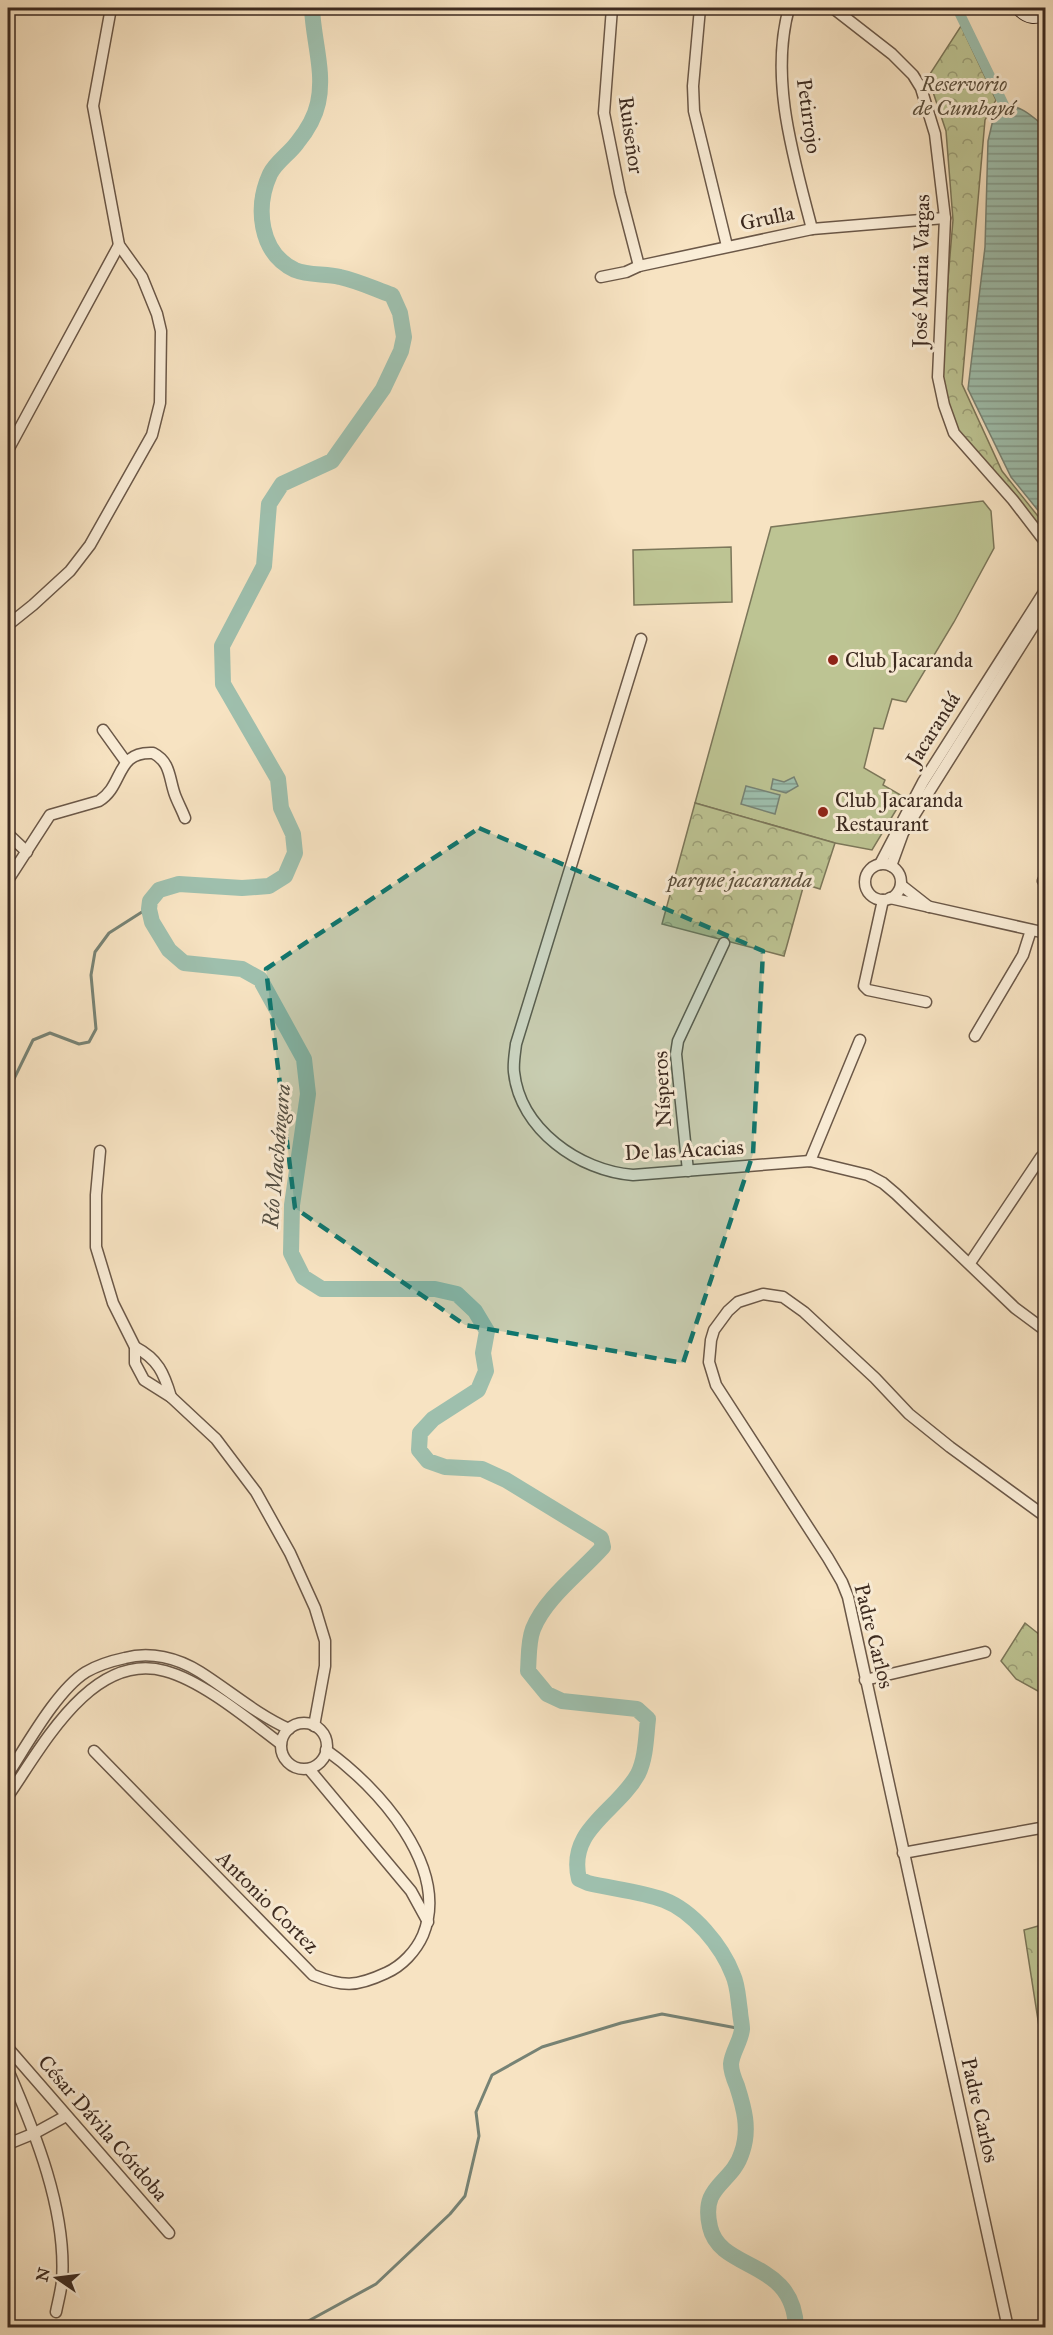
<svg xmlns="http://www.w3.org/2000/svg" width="1053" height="2335" font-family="'IM FELL Great Primer',serif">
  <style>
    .grass { fill: #bdc493; stroke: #7c775a; stroke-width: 1.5 }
    .forest { fill: url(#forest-crowns); stroke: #7c775a; stroke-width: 1.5 }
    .water { fill: url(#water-rules); stroke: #778375; stroke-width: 1.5 }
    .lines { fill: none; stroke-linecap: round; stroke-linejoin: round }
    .stream { stroke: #778375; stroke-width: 3 }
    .canal { stroke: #9ebfad; stroke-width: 10 }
    .river { stroke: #9ebfad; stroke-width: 16 }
    .street-casing { stroke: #6b5848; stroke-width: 13 }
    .secondary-casing { stroke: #3c2a20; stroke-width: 16 }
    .street { stroke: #faedd7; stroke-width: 10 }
    .secondary { stroke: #faedd7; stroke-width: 14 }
    .marked { fill: #0f766e; fill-opacity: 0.2; stroke: #0f766e; stroke-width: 4.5; stroke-dasharray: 12 8; stroke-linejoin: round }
    .poi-dot { fill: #8f2418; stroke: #faedd7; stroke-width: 2 }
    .labels { text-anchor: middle; stroke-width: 6; stroke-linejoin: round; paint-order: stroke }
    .park-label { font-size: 21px; font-style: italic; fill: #5c503d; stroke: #faedd7 }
    .street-label { font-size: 21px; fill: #3c2a20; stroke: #faedd7 }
    .poi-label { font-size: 21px; fill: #3c2a20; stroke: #faedd7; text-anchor: start }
    .water-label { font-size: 22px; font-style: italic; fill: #544f43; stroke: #faedd7 }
  </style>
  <defs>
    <pattern id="forest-crowns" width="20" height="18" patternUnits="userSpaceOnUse" patternTransform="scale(1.5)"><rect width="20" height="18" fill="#bdc493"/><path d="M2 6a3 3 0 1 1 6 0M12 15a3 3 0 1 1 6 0" fill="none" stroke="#9b9f78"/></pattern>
    <pattern id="water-rules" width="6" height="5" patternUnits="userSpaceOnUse" patternTransform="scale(1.5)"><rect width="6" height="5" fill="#9ebfad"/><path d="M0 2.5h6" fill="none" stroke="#829b8c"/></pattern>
  </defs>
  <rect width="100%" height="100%" fill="#f7e3c2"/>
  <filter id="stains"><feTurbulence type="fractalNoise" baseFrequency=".00333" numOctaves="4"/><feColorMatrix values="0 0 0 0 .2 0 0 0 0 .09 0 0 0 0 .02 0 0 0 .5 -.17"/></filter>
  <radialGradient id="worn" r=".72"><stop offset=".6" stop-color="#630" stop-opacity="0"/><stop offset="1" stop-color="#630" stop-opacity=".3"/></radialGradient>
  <g class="grass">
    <path d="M983,501L991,511L994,548L954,622L906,702L892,699L883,729L874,728L864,768L885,780L883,785L904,797L872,850L835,843L695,803L771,527Z"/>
    <path d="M731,547L732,602L634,605L633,550Z"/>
  </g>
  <g class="forest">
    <path d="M961,26L996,100L985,120L962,384L1002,471L1045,525V548L956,427L940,374L953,220L946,131L928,77Z"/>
    <path d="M695,803L835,843L820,889L804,884L784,956L662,924Z"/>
    <path d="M1025,1623L1045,1639V1695L1016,1679L1001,1661Z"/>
    <path d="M1045,1924H1046L1045,2065L1024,1930Z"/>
  </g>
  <g class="water">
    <path d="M1004,105C1021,105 1033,117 1045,127V519L1011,477L968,389L985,247L988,141L995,111Z"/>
    <path d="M794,777L798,786L786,793L771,789L773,779L784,782Z"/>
    <path d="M746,786L780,795L775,814L741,804Z"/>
  </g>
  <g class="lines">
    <g class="stream">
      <path d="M8,1091L33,1040L50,1033L79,1044L89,1042L96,1029L91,975L95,952L109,933L156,903"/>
      <path d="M301,2328V2325L376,2284L450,2214L465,2196L479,2136L476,2112L492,2075L542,2047L621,2023L662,2014L742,2029"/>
    </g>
    <path class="canal" d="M957,8L1004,105"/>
    <path class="river" d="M312,8C313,39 325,72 318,103C315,117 306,132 297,143C289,154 276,162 270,174C255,207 259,253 295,270C309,276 326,273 340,277C358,281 375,289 392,295L400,313L404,337L401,351L383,389L332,461L282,484L269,504L264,566L222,646L223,684L278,779L281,808L293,834L295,853L285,876L269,886L242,888L179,884L159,890L150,901L149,909L152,922L169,950L184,963L242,969L260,979L304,1059L308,1094L292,1205L291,1253L303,1277L322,1289H435L457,1294L475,1311L487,1331L483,1353L486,1371L478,1390L433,1419L420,1433L419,1450L428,1461L445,1467L482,1469L506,1480L601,1538L603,1547C581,1572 545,1598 533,1629C528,1642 529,1658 528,1671L547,1694L562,1701L637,1709L648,1719C646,1736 646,1758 638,1774C617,1812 567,1829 579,1879L588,1883C613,1889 640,1891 664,1900C693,1911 722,1946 733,1975C738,1986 738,1999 740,2011C740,2016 742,2023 742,2029C741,2041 732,2052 731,2064C731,2070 734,2079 737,2086C744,2108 750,2129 742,2152C732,2185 700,2184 710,2227C720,2272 794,2258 796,2328"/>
    <g class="street-casing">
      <g id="street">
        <path d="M612,8L604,113L620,193L639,266"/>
        <path d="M700,8L693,86L694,111L727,246"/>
        <path d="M789,8C769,79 794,159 812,229"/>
        <path d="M833,8L892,54L913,75L921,88L935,134L945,218L938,377L944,405L954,433L1013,500L1046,543"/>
        <path d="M601,277L626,272L639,266L812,229L945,218"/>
        <path d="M8,450L119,245"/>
        <path d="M8,625L33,605L70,571L90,545L152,435L160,403L161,331L157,314L142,277L119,245L93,106L111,8"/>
        <path d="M641,639L516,1044C515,1053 513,1063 514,1072C520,1129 579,1171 633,1175L810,1161L868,1175L883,1183L896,1194L1015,1308L1046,1331"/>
        <path d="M103,730L126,762"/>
        <path d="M8,834L27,852"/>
        <path d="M880,864L923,782L1046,589"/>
        <circle cx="883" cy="882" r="18"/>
        <path d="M891,866L903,833L1046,606"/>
        <path d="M8,880L50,815L99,801C124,786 115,751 153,753C171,762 169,779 175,795C178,803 182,810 185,818"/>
        <path d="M1043,881L1046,875"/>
        <path d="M901,885L929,907"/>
        <path d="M890,898L1046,933"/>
        <path d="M883,900L864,986L868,990L926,1002"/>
        <path d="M975,1036L1023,955L1031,930"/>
        <path d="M100,1151L96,1195V1247L113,1303L135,1347V1363L144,1380L171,1397L216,1439L256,1492L290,1553L315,1608L325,1641V1666L314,1726"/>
        <path d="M810,1161L860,1040"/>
        <path d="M688,1171L676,1054L678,1041L724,943"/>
        <path d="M970,1263L1041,1157"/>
        <path d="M135,1347C158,1359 164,1373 171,1397"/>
        <path d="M865,1680L985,1652"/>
        <circle cx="304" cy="1746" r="23"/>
        <path d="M94,1751L313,1975C343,1987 356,1987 386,1973C402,1966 416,1951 423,1935C451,1867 377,1786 326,1750"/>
        <path d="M309,1769L411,1891L428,1922"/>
        <path d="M8,1774C27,1745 57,1690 86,1672C98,1665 111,1661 125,1658C150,1651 178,1658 200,1672C230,1691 256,1714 289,1729"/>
        <path d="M8,1796C42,1747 92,1651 165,1671C203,1681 249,1720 281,1744"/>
        <path d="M903,1853L1046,1827"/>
        <path d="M8,2048L169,2233"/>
        <path d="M8,2070C35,2132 67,2211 62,2281C61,2291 58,2302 56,2312"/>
        <path d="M8,2144L35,2133L66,2116"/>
        <path d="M1008,2328L848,1597L842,1582L828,1558L716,1385L709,1362L711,1340L714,1330L728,1311L738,1302L763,1294L783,1297L804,1312L875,1378L909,1414L950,1447L1046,1517"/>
      </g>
    </g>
    <g class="secondary-casing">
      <path id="secondary" d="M1019,8C1027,17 1036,19 1046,11"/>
    </g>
    <use href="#street" class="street"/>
    <use href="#secondary" class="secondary"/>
  </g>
  <path class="marked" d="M479,828L763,951L753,1154L683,1363L465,1325L295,1208L266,969Z"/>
  <g class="poi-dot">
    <circle cx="833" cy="660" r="6"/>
    <circle cx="823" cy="812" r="6"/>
  </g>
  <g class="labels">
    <g class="park-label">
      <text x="964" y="91">Reservorio<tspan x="964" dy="24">de Cumbayá</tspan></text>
      <text x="740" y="887">parque jacaranda</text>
    </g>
    <g class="street-label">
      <text transform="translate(809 116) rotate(82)" y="7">Petirrojo</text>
      <text transform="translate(631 135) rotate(82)" y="7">Ruiseñor</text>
      <text transform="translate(767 218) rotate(-12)" y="7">Grulla</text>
      <text transform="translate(921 271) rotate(-89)" y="7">José Maria Vargas</text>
      <text transform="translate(933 729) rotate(-58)" y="7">Jacarandá</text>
      <text transform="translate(662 1089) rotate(-93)" y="7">Nísperos</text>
      <text transform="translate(684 1150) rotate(-3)" y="7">De las Acacias</text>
      <text transform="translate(874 1636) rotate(76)" y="7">Padre Carlos</text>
      <text transform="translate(268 1902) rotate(45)" y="7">Antonio Cortez</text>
      <text transform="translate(980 2110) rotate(77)" y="7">Padre Carlos</text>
      <text transform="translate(103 2128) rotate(49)" y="7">César Dávila Córdoba</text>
    </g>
    <g class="poi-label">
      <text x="845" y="667">Club Jacaranda</text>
      <text x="835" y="807">Club Jacaranda<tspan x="835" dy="24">Restaurant</tspan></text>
    </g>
    <g class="water-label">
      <text transform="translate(276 1156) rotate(-85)" y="8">Río Machángara</text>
    </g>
  </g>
  <rect width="1053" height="2335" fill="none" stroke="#f7e3c2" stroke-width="30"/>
  <rect x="9" y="9" width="1035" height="2317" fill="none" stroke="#3c2a20" stroke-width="3"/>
  <rect x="15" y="15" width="1023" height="2305" fill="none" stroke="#3c2a20" stroke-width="1.5"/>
  <g transform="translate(57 2278) rotate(284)" stroke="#faedd7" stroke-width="4.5" paint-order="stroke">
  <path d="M0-4.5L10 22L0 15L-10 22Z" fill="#3c2a20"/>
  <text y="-9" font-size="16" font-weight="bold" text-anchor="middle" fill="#3c2a20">N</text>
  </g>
  <rect width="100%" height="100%" filter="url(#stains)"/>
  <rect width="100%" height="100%" fill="url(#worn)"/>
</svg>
